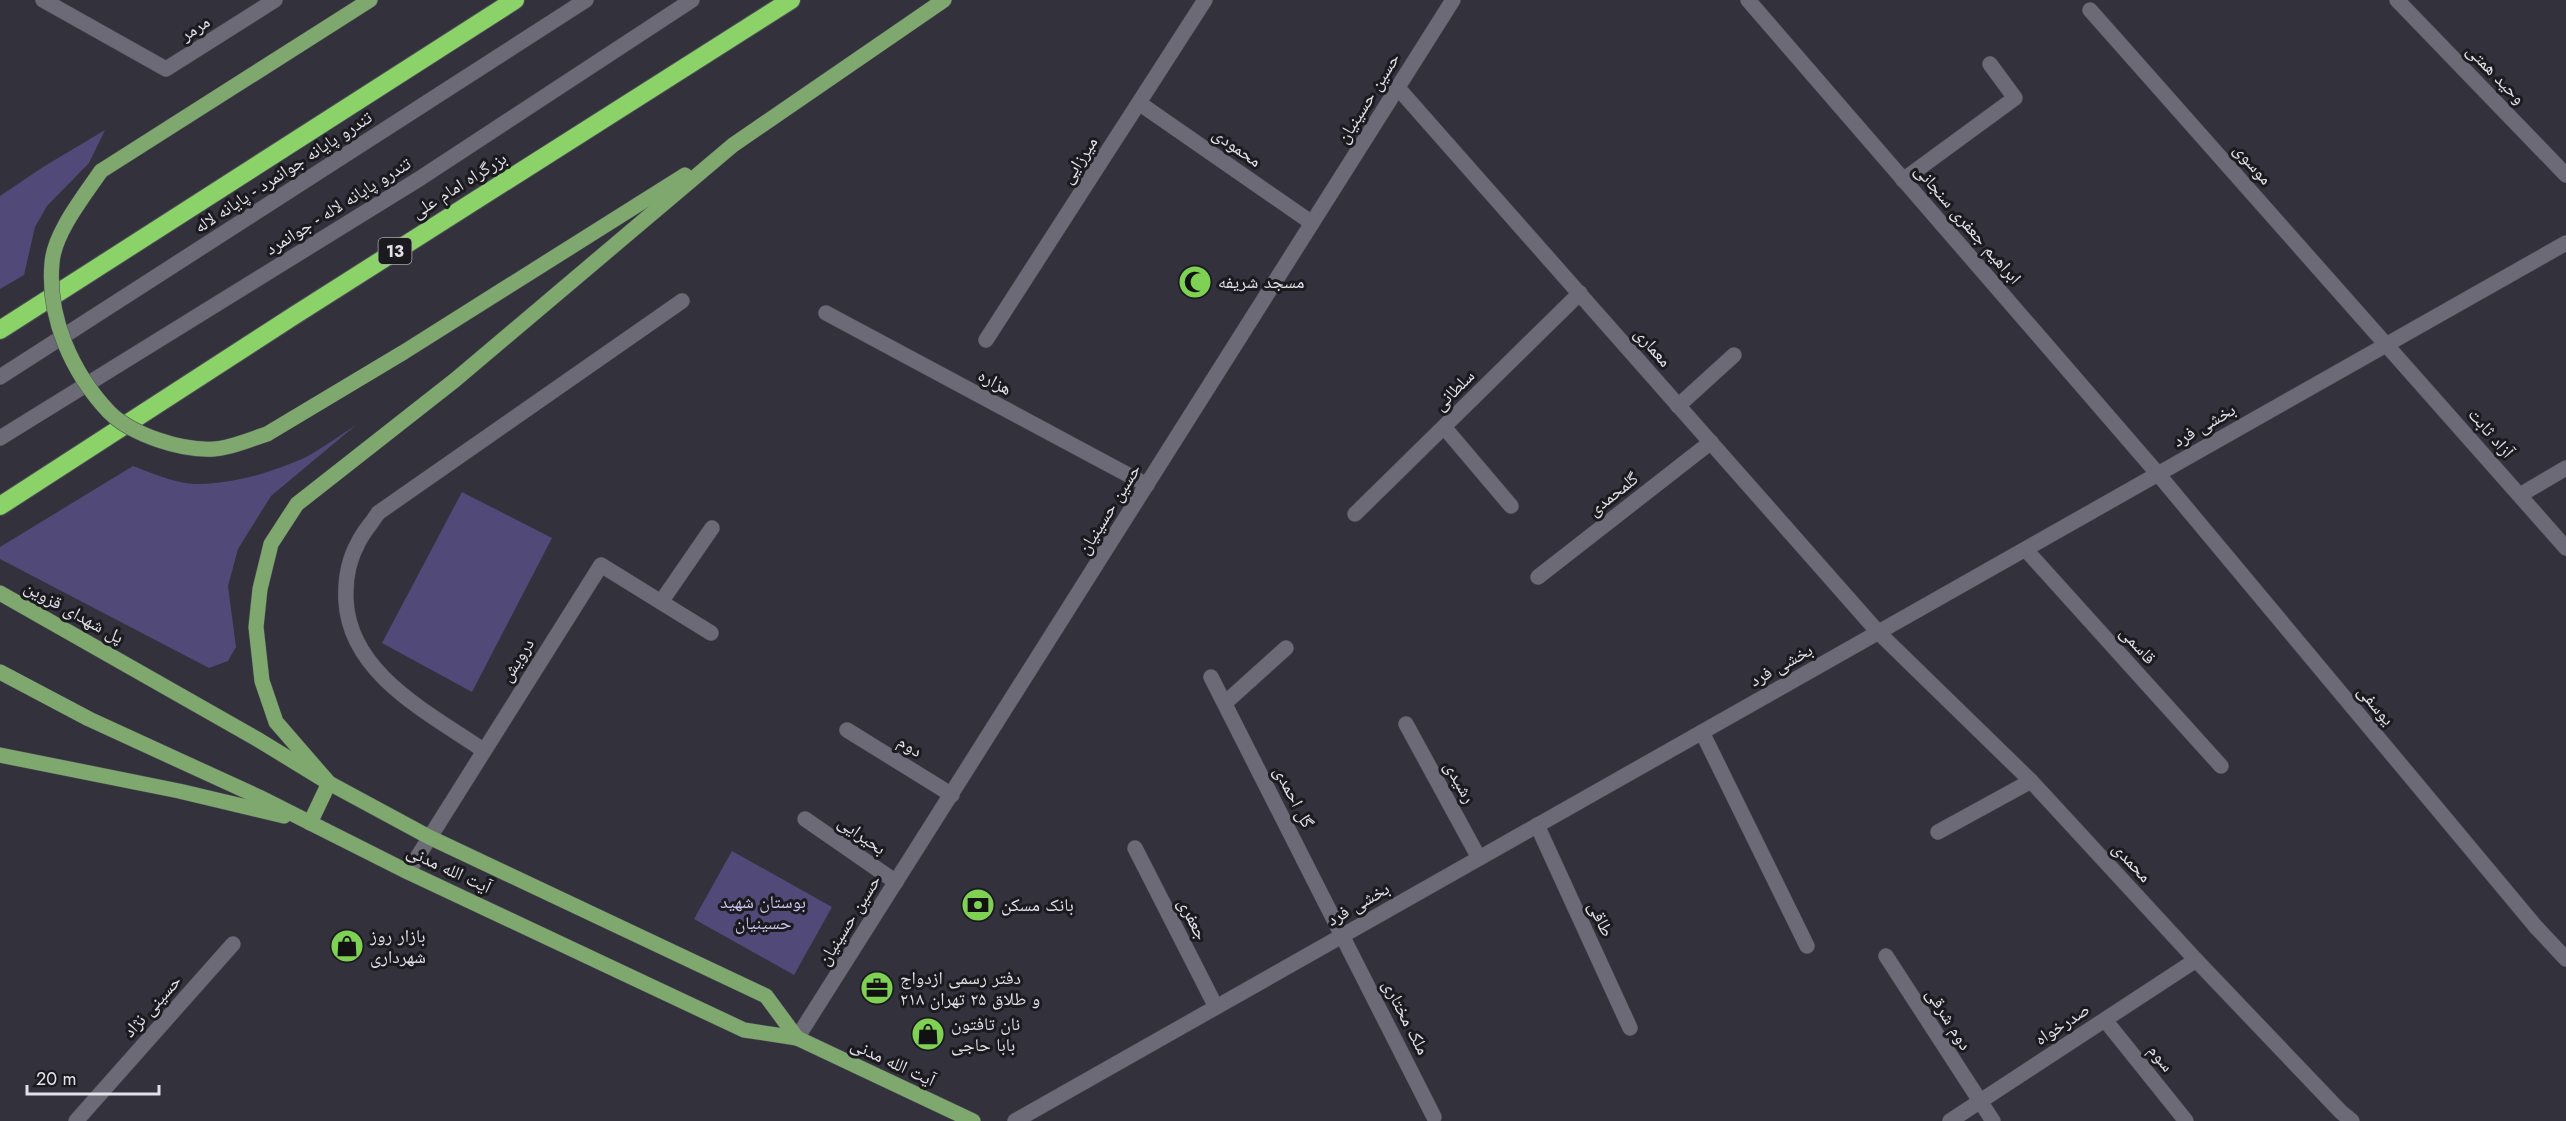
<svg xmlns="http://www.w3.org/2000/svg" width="2566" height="1121" font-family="Jost,'Noto Naskh Arabic',sans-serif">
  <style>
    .green { fill: #514977 }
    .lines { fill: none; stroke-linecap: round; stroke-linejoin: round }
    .minor-casing { stroke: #4e4d56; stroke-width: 16 }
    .major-casing { stroke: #4e4d56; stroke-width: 16 }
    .highway-casing { stroke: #4e4d56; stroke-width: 20 }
    .minor { stroke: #6c6a77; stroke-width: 15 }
    .major { stroke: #7fa86f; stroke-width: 15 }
    .highway { stroke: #8bd269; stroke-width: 18 }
    .major-bridge-casing { stroke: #4e4d56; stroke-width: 16; stroke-linecap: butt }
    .major-bridge { stroke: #7fa86f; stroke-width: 15 }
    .labels { text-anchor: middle; stroke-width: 6; stroke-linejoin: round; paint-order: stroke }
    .shield { fill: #1a1a1f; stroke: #a6a5ac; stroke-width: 1.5 }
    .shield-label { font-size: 16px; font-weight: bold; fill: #e2e1e8 }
    .street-label { font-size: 18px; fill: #e2e1e8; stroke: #1a1a1f }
    .poi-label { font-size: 18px; fill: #e2e1e8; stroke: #1a1a1f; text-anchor: start }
    .park-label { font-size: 18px; fill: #cbc6f1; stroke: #1a1a1f }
  </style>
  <rect width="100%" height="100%" fill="#32313c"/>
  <g class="green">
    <path d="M105,130L89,163L47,206L35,227L24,275L0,289V196L43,167Z"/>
    <path d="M356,425L271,496L238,549L228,586L236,647L228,661L209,668L0,559V547L133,466C152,473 174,483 195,484C230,485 274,472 306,457C323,448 340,435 356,425Z"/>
    <path d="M462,492L552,538L472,692L382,643Z"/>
    <path d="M732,851L832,907L794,975L694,919Z"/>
  </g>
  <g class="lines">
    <g class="minor-casing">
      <g id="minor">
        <path d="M43,0L166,69L275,0"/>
        <path d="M1748,0L2158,474L2536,927L2566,959"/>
        <path d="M2397,0L2566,175"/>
        <path d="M2090,10L2566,548"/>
        <path d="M1398,88L1878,632L2031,781L2196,960L2341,1112L2352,1121"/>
        <path d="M1139,103L1312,223"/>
        <path d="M1903,180L2015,98L1990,64"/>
        <path d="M826,313L1147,485"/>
        <path d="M986,340L1205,0"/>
        <path d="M0,377L586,0"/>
        <path d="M1678,406L1734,355"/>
        <path d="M1444,427L1511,506"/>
        <path d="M0,438L419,179L692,0"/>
        <path d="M2520,495L2566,468"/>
        <path d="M1355,514L1580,293"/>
        <path d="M2026,550L2221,766"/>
        <path d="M1538,577L1711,442"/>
        <path d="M661,602L712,528"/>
        <path d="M1211,677L1434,1117"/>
        <path d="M1225,703L1286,648"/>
        <path d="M1406,724L1479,858"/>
        <path d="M847,730L952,795"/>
        <path d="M1702,732L1807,946"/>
        <path d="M483,750C429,713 350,674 346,601C345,581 348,561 358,543C363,532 372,523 378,513L682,301"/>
        <path d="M805,819L896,882"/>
        <path d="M1537,825L1630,1028"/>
        <path d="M1938,832L2031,781"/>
        <path d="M1135,848L1216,1007"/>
        <path d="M408,872L601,565L711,633"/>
        <path d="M1886,956L1993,1121"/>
        <path d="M2105,1020L2186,1121"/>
        <path d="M797,1038L1453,0"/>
        <path d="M76,1121L233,944"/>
        <path d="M1015,1121L2566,243"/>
        <path d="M1950,1121L2196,960"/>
      </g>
    </g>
    <g class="major-casing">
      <g id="major">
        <path d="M101,171L370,0"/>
        <path d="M267,434L404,352L685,175"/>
        <path d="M0,593L257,739L329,783L429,837L766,996L797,1038"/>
        <path d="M0,672L89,719L259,797L408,872L744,1030L797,1038L973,1121"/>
        <path d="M0,755L179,791L284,816"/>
        <path d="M329,783L276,722L262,681L256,627L260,589L271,544L297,504L455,380L733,145L944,0"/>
        <path d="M310,823L329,783"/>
      </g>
    </g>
    <g class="highway-casing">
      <g id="highway">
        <path d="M0,330L515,0"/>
        <path d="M0,506L295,315L791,0"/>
      </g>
    </g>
    <use href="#minor" class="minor"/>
    <use href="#major" class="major"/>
    <use href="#highway" class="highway"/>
    <g class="major-bridge-casing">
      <path id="major-bridge" d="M101,171C84,196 54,233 52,263C47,317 72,373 109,412C132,435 182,451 214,449C231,448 251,439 267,434"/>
    </g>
    <use href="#major-bridge" class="major-bridge"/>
  </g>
  <defs>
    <g id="mosque-disc" transform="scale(1.725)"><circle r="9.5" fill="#7ed153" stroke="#1a1a1f"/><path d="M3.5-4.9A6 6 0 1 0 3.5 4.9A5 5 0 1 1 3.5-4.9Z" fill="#111"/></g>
    <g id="bank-disc" transform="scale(1.725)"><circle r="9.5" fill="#7ed153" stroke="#1a1a1f"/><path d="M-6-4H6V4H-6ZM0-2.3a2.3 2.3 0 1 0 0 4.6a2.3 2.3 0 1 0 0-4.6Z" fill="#111"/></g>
    <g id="shop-disc" transform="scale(1.725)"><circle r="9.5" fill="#7ed153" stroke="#1a1a1f"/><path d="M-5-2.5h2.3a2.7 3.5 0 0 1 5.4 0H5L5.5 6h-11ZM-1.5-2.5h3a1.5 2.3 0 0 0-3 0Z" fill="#111"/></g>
    <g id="office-disc" transform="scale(1.725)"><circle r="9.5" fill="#7ed153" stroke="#1a1a1f"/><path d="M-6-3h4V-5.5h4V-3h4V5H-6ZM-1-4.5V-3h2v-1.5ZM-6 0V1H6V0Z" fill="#111"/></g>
  </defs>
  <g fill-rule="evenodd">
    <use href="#mosque-disc" x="1195" y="282"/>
    <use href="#bank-disc" x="978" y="905"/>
    <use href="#shop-disc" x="347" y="946"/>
    <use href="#office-disc" x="877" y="988"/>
    <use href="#shop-disc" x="928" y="1034"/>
  </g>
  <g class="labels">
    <rect class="shield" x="378.5" y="238" width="33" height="26" rx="4.5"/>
    <g class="shield-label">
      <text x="395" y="257">13</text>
    </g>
    <g class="street-label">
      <text transform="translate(195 28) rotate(-32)" y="6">مرمر</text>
      <text transform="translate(2496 74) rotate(46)" y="6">وحید همتی</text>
      <text transform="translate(1368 98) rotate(-58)" y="6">حسین حسینیان</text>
      <text transform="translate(1237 147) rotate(35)" y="6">محمودی</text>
      <text transform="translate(1079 160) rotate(-57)" y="6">میرزایی</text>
      <text transform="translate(2253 164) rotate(49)" y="6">موسوی</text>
      <text transform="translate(283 172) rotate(-33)" y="6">تندرو پایانه جوانمرد - پایانه لاله</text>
      <text transform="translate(459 185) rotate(-32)" y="6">بزرگراه امام علی</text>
      <text transform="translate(338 206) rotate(-32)" y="6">تندرو پایانه لاله - جوانمرد</text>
      <text transform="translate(1968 224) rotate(49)" y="6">ابراهیم جعفری سنجانی</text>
      <text transform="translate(1653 347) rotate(49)" y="6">معماری</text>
      <text transform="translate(995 382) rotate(28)" y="6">هزاره</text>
      <text transform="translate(1454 390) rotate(-45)" y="6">سلطانی</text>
      <text transform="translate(2204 425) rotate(-30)" y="6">بخشی فرد</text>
      <text transform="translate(2491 433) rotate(49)" y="6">آزاد ثابت</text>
      <text transform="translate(1613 494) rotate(-38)" y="6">گلمحمدی</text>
      <text transform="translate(1109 509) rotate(-58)" y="6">حسین حسینیان</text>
      <text transform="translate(74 612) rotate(29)" y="6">پل شهدای قزوین</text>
      <text transform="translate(2138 645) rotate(48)" y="6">قاسمی</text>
      <text transform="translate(517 660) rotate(-58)" y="6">درویش</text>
      <text transform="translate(1781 665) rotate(-29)" y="6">بخشی فرد</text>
      <text transform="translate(2376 705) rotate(50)" y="6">یوسفی</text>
      <text transform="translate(910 746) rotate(32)" y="6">دوم</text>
      <text transform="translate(1460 782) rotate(61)" y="6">رشیدی</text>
      <text transform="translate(1294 797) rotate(63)" y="6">گل احمدی</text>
      <text transform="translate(862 835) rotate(35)" y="6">بحیرایی</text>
      <text transform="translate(2132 862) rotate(47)" y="6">محمدی</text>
      <text transform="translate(449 869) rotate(25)" y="6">آیت الله مدنی</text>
      <text transform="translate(1358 904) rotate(-30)" y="6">بخشی فرد</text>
      <text transform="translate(1193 919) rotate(63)" y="6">جعفری</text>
      <text transform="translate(1601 919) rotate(65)" y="6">طاقی</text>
      <text transform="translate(849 920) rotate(-58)" y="6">حسین حسینیان</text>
      <text transform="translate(152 1006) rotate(-48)" y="6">حسینی نژاد</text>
      <text transform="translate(1406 1017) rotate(63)" y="6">ملک مختاری</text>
      <text transform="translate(1949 1019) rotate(58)" y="6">دوم شرقی</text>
      <text transform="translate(2062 1024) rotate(-33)" y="6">صدرخواه</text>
      <text transform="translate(2161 1058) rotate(51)" y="6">سوم</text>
      <text transform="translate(893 1062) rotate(25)" y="6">آیت الله مدنی</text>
    </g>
    <g class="poi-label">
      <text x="1218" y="288">مسجد شریفه</text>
      <text x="1001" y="911">بانک مسکن</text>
      <text x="370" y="942">بازار روز<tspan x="370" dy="21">شهرداری</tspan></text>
      <text x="900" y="984">دفتر رسمی ازدواج<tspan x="900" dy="21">۲۱۸ و طلاق ۲۵ تهران</tspan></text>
      <text x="951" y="1030">نان تافتون<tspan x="951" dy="21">بابا حاجی</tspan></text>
    </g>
    <g class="park-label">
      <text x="763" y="908">بوستان شهید<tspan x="763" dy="21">حسینیان</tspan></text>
    </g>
  </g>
  <path d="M27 1085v9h132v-9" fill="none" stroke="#e2e1e8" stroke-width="3"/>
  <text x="36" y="1085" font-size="18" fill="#e2e1e8" stroke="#1a1a1f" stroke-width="4.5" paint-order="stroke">20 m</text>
</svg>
